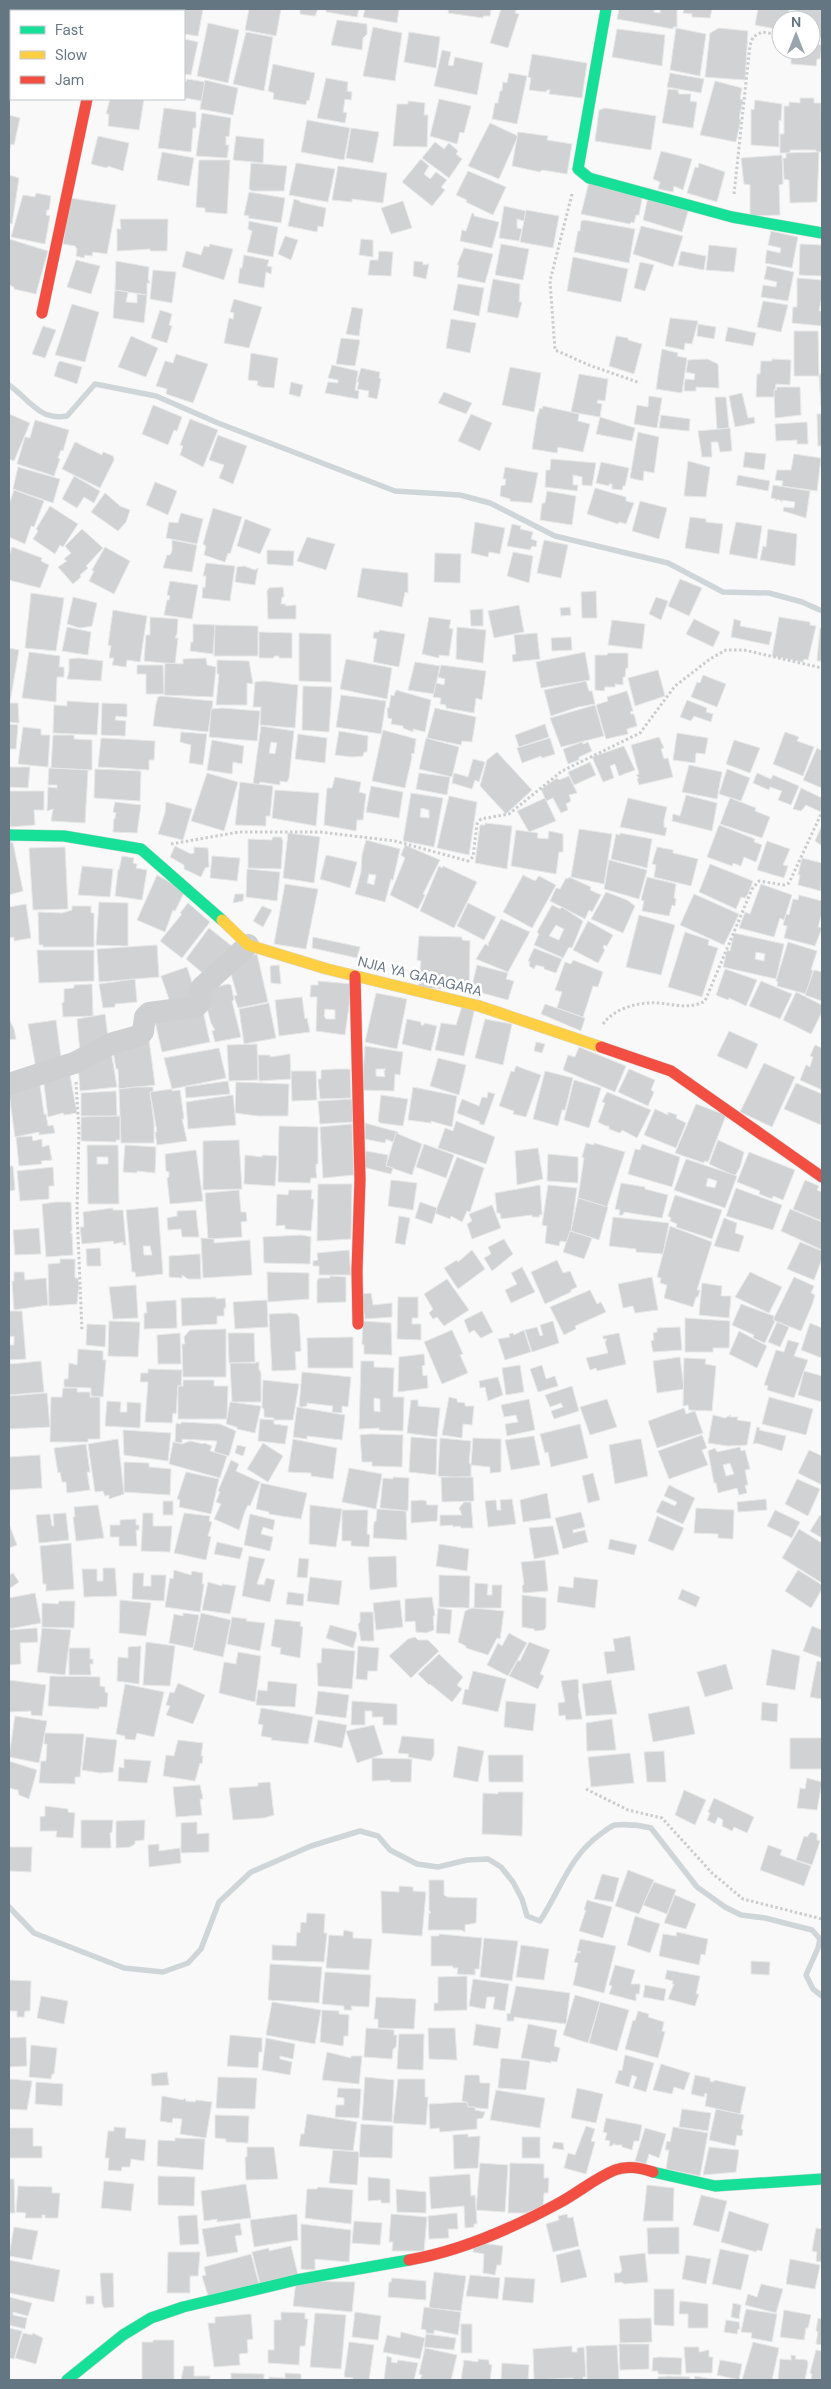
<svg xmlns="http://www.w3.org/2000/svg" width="831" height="2389" font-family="'DM Sans',sans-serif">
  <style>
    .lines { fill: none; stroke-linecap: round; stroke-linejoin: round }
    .stream { stroke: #ced6d9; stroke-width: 5.5 }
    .building { fill: #d0d2d3; stroke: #e8e8e8; fill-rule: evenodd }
    .fast-casing { stroke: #d5d6d7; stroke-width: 12 }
    .slow-casing { stroke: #d5d6d7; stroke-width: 12 }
    .jam-casing { stroke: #d5d6d7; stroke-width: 12 }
    .path { stroke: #cbcccd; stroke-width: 3; stroke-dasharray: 2.5 2.5; stroke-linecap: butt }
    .street { stroke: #cecfd0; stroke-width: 22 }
    .fast { stroke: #16e098; stroke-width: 11 }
    .slow { stroke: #ffcf43; stroke-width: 11 }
    .jam { stroke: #f24e42; stroke-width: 11 }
    .labels { text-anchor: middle; stroke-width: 5; stroke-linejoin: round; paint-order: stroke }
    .street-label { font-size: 14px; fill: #657683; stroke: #fff }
  </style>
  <rect width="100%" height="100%" fill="#f9f9f9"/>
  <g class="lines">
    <g class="stream">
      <path d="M9,385C29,399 39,421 67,416L95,384L156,396L218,423L395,491L460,495L490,503L555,536L668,563L723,592L769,593L802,602L822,611"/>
      <path d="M9,1907L34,1933L124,1968L163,1972L188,1963L201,1949L219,1902L251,1872L311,1846L360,1831L378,1836L390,1850L417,1864L438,1867L467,1860L488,1859L501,1867L513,1882L522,1899L527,1916L540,1921C561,1889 569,1856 602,1833C606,1830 611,1826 615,1825C627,1824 639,1825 651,1828L697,1887L725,1907L741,1915L765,1918L812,1930L820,1939L818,1948L806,1975L813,1989L822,1996"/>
    </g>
  </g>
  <g class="building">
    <path d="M9,9H37L36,11H11L9,17Z"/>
    <rect x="101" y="9" width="35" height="2"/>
    <path d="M143,9H203L198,36L184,34V11L159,9L158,11H143Z"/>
    <path d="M249,9H281L276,36L245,30Z"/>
    <path d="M300,9H318L315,16L300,14Z"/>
    <path d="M326,9H359L357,17L326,12Z"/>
    <path d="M365,9H399L397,23L363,17Z"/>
    <path d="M449,9H491L490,16H483V18L448,13Z"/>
    <path d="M501,9H516L515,13L519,14L508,48L490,43Z"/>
    <path d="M619,9H654V12L660,13V9H677V27H673V29L617,19Z"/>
    <path d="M684,9H712L710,18L692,17V14L683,13Z"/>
    <path d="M758,9H789L788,20H781V30L755,25Z"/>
    <path d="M797,9H822V37L811,36V20H795Z"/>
    <path d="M337,20L367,24V34L363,38L362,50L331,45Z"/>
    <path d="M208,23L239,30L228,83L197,76Z"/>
    <path d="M373,27L402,33L395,81L363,76Z"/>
    <path d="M676,28L706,34L700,76L670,70Z"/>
    <path d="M719,28L748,31L745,80L705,77L710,33Z"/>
    <path d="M617,29L665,35L662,66L612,57Z"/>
    <path d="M246,32L273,37L264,91L233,84Z"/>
    <path d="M409,32L440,37L436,68L404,62Z"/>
    <path d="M184,39L198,42L191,75L184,74Z"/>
    <path d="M811,43L822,45L820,59H817L816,66L791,64V50H811Z"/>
    <path d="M442,50L451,52L448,65L453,66L455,57L483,63L477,95L434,86Z"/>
    <path d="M532,54L587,63L582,98L549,94L550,90H547L546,92L529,90L531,78L528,77Z"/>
    <path d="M273,64L315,73L309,101L307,100L306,105L273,99L274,93L268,91Z"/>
    <path d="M509,73L527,76L517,124L492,119L495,103H498L500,91H502L503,82L507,83Z"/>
    <path d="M670,73L704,79L701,93L667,87Z"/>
    <path d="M326,78L348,82L347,91L352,92L351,100L345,99L343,112L347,113L345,123L317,118Z"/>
    <path d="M187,79L205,82L202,101L185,98L184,82H186Z"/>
    <path d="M205,80L238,88L233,115L200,109Z"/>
    <path d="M715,81L742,88L740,99L743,100L739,119H741L736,142L700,135Z"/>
    <path d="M668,89L678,90L679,94H691L690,101L697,102L693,128L662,123Z"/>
    <path d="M800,98H814V103H821L822,152H816V150H790V153H780V134H784V106H789V102L800,103Z"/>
    <path d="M110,99H144L139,130L108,126L109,114H106Z"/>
    <path d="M439,99L471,106L464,133L460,132L457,144L430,136Z"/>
    <path d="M755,100L782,104L781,121L779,120V147L751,145V109L754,110Z"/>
    <path d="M408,101L425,103L424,115H428L427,147L393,146L397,104H408Z"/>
    <path d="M164,108L196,112V128H193L191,152L158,148Z"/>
    <path d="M605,108L656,116L651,150L595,141L599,110Z"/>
    <path d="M202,113L231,118L229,137L226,136V145H229L227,158L196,156Z"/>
    <path d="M9,115L20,118L14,145L11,144L9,153Z"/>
    <path d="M307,120L350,128L344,160L301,152Z"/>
    <path d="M490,123L518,136L499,179L468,166Z"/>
    <path d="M351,128L379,132L373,163L346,158Z"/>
    <path d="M518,132L548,136L547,140L572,144L567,174L542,170L540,172L512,166Z"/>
    <path d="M98,136L129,143L123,171L108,166L107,168L91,164Z"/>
    <path d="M236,136L264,139L263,163L233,160Z"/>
    <path d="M435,142L444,149L449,143L458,151L456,154L462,159L449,178L422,158Z"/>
    <path d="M661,151L692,159L683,190L674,186L673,192L658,189L660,182L653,179Z"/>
    <path d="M162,152L194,158L189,186L157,180Z"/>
    <path d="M816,152H819L817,202L790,203L789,180L784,179L783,158H786V153Z"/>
    <path d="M782,155L783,184L779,185L780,215L750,216V185L744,184L741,158Z"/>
    <path d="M421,159L429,166L424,174L430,179L436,172L447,180L441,187L445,190L432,206L402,182Z"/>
    <path d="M199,160H230L227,214L205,212V208L196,207Z"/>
    <path d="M251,163L287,166L284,191H252L249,189Z"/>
    <path d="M296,163L335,169L328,202L289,195Z"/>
    <path d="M699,163L725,172L717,202L687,193L695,167L698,168Z"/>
    <path d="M338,166L387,173L383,203L352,199V202L332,200Z"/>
    <path d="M468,171L506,187L493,215L466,202L467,200L456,195Z"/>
    <path d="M9,175L19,178L12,224L9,223Z"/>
    <path d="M589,182L643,193L639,215H636L634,223L631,222L630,224L581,214Z"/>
    <path d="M249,192L285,198L281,223L248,218L249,216L244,215Z"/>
    <path d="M36,193L51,196L49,210H47L46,215L50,216L45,244L11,237L23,195L35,197Z"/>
    <path d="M648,197L689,208L682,232L643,220Z"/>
    <path d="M70,198L116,205L107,254L93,252L92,256L85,255L84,258L76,256L77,249L75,246L63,244Z"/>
    <path d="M294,199L300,201V202L326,208L323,227L318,226L317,232L288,226Z"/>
    <path d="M403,201L412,228L391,234L381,208Z"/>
    <path d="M504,206L526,211L524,221L517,219V228L522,229L519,241L499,238Z"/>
    <path d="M526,210L559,216L553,248L520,242Z"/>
    <path d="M472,213L474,214V216L499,222L492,248L460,241L462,230L466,231Z"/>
    <path d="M120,219H168L167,251H150V249L117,251V229H121Z"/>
    <path d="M584,220L635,229L629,263L574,252L578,231H580L581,221Z"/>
    <path d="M249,221L278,227L273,257L247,252L252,231L248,229Z"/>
    <path d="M641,226L683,236L673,267L633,254Z"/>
    <path d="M771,231L798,237L792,268L765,263L767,250L780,253L781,248L768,245Z"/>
    <path d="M285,236L298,240L291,260L278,254Z"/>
    <path d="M9,239L48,251L36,294L14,289V287L9,285Z"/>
    <path d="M361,239L373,240V257L359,255Z"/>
    <path d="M210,244L233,249L224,280L182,267L186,251L201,255L204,246L209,247Z"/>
    <path d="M501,244L529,249L523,280L495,275Z"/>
    <path d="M800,244L822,245V276L799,275Z"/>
    <path d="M709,245L737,248L734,272L706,270Z"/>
    <path d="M464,248L493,254L485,283L457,277L459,265H457Z"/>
    <path d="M379,251L393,252L391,276L368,275L370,260H378Z"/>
    <path d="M681,251L706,256L704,270L678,265Z"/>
    <path d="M244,255L269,260L267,266L272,267L271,274L266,272L264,288L238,283L240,268H242Z"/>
    <path d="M573,257L628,269L621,302L567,291Z"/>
    <path d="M76,260L100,266L91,294L67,287Z"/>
    <path d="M116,261L149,267L148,279L150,283H147V295L115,290Z"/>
    <path d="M414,261L423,262V265L429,264L426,279L413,276Z"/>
    <path d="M640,262L654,265L645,291L634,288Z"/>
    <path d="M767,266L794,272L788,301L761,297L763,285L776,287L777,282L764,279Z"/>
    <path d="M153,270L176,272L172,303L150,299Z"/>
    <path d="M797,278L822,280V296L819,311H822V326L792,323L793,307H797Z"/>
    <path d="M493,279L520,284L519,302H522L518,318L487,312Z"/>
    <path d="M458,284L484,288L479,316L453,310Z"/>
    <path d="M115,290L128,292L126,302L137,303V294L147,295L144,323L113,318Z"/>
    <path d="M234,299L262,307L249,348L224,343L229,318L233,319L234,313L230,312Z"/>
    <path d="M763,301L788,305L781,332L757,327Z"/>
    <path d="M72,304L99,312L85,362L55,355Z"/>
    <path d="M352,307L363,309L359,336L346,334Z"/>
    <path d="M160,310L172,314L169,325L172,326L167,343L151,338Z"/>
    <path d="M670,318L698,321L692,344L685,343L684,350L665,346Z"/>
    <path d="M451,319L476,323L470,353L446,348Z"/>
    <path d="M698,324L716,327L714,339L697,336Z"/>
    <path d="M43,326L56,330L45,358L32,354Z"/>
    <path d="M728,327L756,333L753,346L725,341Z"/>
    <path d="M794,331H818L819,376H794Z"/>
    <path d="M131,336L158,348L146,377L118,367Z"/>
    <path d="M616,336L628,338V340L642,344L634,374L609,366Z"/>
    <path d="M341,338L360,340L355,366L336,364Z"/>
    <path d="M662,349L678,353L677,356L687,358L682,393L656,389Z"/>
    <path d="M251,353L278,358L274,388L262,387L257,385L258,381L248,380Z"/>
    <path d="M176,354L208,364L193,403L166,394L167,389L156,386L165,361L173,363Z"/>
    <path d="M707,359L718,364L719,388L696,387V391H684L685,379L694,380L695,374L686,372L688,360Z"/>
    <path d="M772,359L791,360L790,385L776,384L774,397H756L757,374H760L761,361H772Z"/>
    <path d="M60,361L82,367L77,384L54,376L58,363Z"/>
    <path d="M332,365L358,371L355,390L359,391L358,399L325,393L328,382L338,383V380L328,378Z"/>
    <path d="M510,367L541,373L534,412L502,405Z"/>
    <path d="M361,368L380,372L379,378L381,379L377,399L368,397L369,391L357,389L359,382H357Z"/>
    <path d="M821,373L822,406H821L819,376Z"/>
    <path d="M579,374L608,379L605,401L598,400L597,403L602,404L600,417L571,412Z"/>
    <path d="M291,382L303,385L300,397L289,394Z"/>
    <path d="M776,387H800L801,415L775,418L774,390H777Z"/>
    <path d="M444,392L472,403L466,414L438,403Z"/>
    <path d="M742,393L748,418L754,417L755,423L735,427L729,396Z"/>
    <path d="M649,396L662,398L657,428L634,424L637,405L648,407Z"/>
    <path d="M715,397H726L729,428L717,429Z"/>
    <path d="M153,405L182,417L177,431L174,430L168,445L142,434Z"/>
    <path d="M543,406L579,414L578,421L590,424L583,452L558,447L557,453L532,449L537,417L540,408L542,409Z"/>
    <path d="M9,414L30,423L14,461L9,459Z"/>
    <path d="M471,414L492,423L480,451L458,441Z"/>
    <path d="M817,414H822V446H818Z"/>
    <path d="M661,415L690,419L689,431L659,428Z"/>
    <path d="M600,417L635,428L632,441L596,434Z"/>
    <path d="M190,419L218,430L203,467L180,455L183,446L180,445Z"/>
    <path d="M35,420L69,430L63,451L61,450L58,458L60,459L54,476L17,464L25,437L30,438Z"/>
    <path d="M807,422L808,444H797V440L776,441L775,424Z"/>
    <path d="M730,428L732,451L720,452L718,442H711L712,457H702L698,431Z"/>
    <path d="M638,432L659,437L654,473L644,471L643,481L630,478Z"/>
    <path d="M218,435L247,446L233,484L219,478L224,465L209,460Z"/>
    <path d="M75,442L102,455L103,452L113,456L114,460L100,488L62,469Z"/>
    <path d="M745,452L766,454L764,470L743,467Z"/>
    <path d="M794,454L821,458L817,491L782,486L783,481L775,480L777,470H791Z"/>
    <path d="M551,459L596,463L592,486L582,485V477L573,475V485H578L577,491L545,487L546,470H550Z"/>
    <path d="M688,461L710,467L706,497L684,496Z"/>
    <path d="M601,462L629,468L625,486H623L622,490L612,489V484H609V486L596,483Z"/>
    <path d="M18,467L60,479L53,503L13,489Z"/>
    <path d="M505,467L538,473L532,503L510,501V499L500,496L501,486L505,485L506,479H503Z"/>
    <path d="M738,475L770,481L768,491L736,485Z"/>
    <path d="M74,476L100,491L94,503L84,497L77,508L62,499Z"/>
    <path d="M155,482L177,491L168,515L146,505Z"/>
    <path d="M773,485L810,491L806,518L783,511L784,507L794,508L795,502L782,500V502L778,499L775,501L776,499L771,498Z"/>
    <path d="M595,488L626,497V501L634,503L626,524L619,522L618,524L587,514Z"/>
    <path d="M14,490L44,501L34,527L31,526L25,544L9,537V504Z"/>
    <path d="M547,491L576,496L572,525L540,520L542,503H545Z"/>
    <path d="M105,493L120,506L130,510L126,522L118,531L91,512Z"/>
    <path d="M640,501L667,508L659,539L632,531Z"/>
    <path d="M50,506L78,524L63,547L60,545L55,554L33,539L38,531L36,529Z"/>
    <path d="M213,508L242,517L230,554L228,553L225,562L204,555L206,546L203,544Z"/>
    <path d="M181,513L203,519L197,544L166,538L169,522L178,523Z"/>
    <path d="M690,517L706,519V522L723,524L719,554L685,548Z"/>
    <path d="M245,519L271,529L260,554L237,546Z"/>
    <path d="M475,522L505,528L500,554L489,552L488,557L471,553Z"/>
    <path d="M736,522L762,526L757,559L729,554Z"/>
    <path d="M512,524L521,526L520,529L533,532L531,539L537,541L536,547L532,546L530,550L507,546Z"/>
    <path d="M82,529L103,548L86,566L88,568L80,575L81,577L73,584L58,567L67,561L64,559L71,553L65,546Z"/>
    <path d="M768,529L797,534L795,566L760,560L763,546L766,547Z"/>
    <path d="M307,537L335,544L326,570L297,561Z"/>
    <path d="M172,540L197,545L192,572L163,568L167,555H170L172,551Z"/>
    <path d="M544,540L568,545L561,578L537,573Z"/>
    <path d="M12,547L42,558L41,561L49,565L40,588L9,580V556Z"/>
    <path d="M105,547L130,561L114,594L89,581L94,571L92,570Z"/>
    <path d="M267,550L294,551L293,566L267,564Z"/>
    <path d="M513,552L533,556L529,583L507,576Z"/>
    <path d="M435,553L461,554L460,583L434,582Z"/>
    <path d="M206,563L235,566L230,601L202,598L203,587L205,588L206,576H203Z"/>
    <path d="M244,566L255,570L258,568L255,585L235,582L237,567Z"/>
    <path d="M362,568L408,573V593L405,592L402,607L357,597Z"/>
    <path d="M680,579L702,588L689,616L668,606Z"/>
    <path d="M170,581L198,585L192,619L164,615L167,600H169L170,596L167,595Z"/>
    <path d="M283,587L284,597H282L281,604H286L285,606L296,605V619H268L267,591L269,588Z"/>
    <path d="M596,591L597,618H582L581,592Z"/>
    <path d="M31,593L64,598L56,651L25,648Z"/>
    <path d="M73,597L97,603L92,626L80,628L67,624Z"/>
    <path d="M656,597L668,601L661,620L649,614Z"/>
    <path d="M519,605L524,632L494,638L488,611Z"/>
    <path d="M570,607L571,615L561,616L560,608Z"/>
    <path d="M483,609V626H471L470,610Z"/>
    <path d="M113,610L147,616L140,662L127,660L126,667L112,665L114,658H109L111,646L108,645Z"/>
    <path d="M150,617L178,619L177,634L175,638H178L175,664L144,661L146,635H150Z"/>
    <path d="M429,617L451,620L449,628L453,629L449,656L439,655V658L422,654Z"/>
    <path d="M779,617L810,622V625L816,626L808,660L804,659L803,662L772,656Z"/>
    <path d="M694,619L720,632L713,647L686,634Z"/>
    <path d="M734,619L741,621L740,626L772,632L769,645L731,637Z"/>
    <path d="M612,620L645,624L642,649L608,645Z"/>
    <path d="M193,624L215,625L213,654L190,651L191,642H193Z"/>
    <path d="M215,625L258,626V656H214Z"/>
    <path d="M67,627L91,632L88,655L62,651Z"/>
    <path d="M457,627L486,630L483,663L456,659Z"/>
    <path d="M820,628H822V661H817Z"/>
    <path d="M379,630L405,634L399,667L373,662L377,639L373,638L374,632H379Z"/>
    <path d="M259,632L292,633V658H279V656H274V658H259Z"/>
    <path d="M299,633L331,634V682L299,681Z"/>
    <path d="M537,633L540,659L513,662L512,655L516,654L514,635Z"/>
    <path d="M571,637L572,650L552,651L551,638Z"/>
    <path d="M9,648L19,650L10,702L9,701Z"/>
    <path d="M29,652L60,656L59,667H64V677H57L56,702L22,698Z"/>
    <path d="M585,652L590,680L541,688L536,662Z"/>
    <path d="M608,653H628V668H626L625,677H623V685L615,684V687H605L604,691L595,690V655H607Z"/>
    <path d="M79,658L103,661L101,681L67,679L69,672V659Z"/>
    <path d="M206,658L207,665L216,667L213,697L164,695L165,663L183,664V659Z"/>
    <path d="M346,659L392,668L387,699L340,689Z"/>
    <path d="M217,660L249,661L253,684L247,683V705H216L219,674H217Z"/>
    <path d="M415,662L440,666L434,694L408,690Z"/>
    <path d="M137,665H163L164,694H146V674H137Z"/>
    <path d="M441,665L486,671L482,700L476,698L474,713L446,708V705L440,704L441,698L433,697L436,683L444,685L445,679L438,677Z"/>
    <path d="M658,670L665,696L635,706L628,678Z"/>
    <path d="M703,675L726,684L717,707L691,697L697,682L700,683Z"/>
    <path d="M264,681L298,685L295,728L260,725L261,707H253L255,682Z"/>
    <path d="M586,681L589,691H592L595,704L578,707L551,716L544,690Z"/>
    <path d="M303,686L332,687L329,732L302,730Z"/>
    <path d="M396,690L431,700L425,732L413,729V732L403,728V726L391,724L392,719L388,718L387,708H389L391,695L394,696Z"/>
    <path d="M627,691L633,711L630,712L631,714H634L637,726L627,729L628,734L606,739L596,705L608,701L607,697Z"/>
    <path d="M341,695L386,701L381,734L336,727Z"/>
    <path d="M161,696L213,701L208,732L153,726L156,704L158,697Z"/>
    <path d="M687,700L707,708L706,712L713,714L711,722L694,716L691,721L680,717Z"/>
    <path d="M67,701L99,703L97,735L53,733L54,705L67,706Z"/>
    <path d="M9,703H18L19,723L9,722Z"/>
    <path d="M102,703L127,704V717L116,716L115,720L126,721L125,736L101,735Z"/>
    <path d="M595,705L604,736L561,747L550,718Z"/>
    <path d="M222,708L260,711L257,741L209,737L211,709Z"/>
    <path d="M435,708L476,717L472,742L462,741L461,745L427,738Z"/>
    <path d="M9,724L18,725L16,749H9Z"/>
    <path d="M545,724L549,737L519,747L515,735Z"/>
    <path d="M261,726L294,731L289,778L287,782L280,781V785L260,782L259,785L253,784ZM271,742L277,743L275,754L269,753Z"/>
    <path d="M23,727L41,729V735H50L48,767L18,764Z"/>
    <path d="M383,730L416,739L414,754L411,753L412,757L405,788L372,781Z"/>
    <path d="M339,731L368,736L367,752H364L363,756L352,757L335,755Z"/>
    <path d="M181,732L207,734L203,765L189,763L191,745L180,742Z"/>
    <path d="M785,732L799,737L797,741L814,747L803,776L773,764Z"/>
    <path d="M677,733L708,738L705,754L696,753L695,763L673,760Z"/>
    <path d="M298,734L327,738L325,763L295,759Z"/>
    <path d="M53,735H74V739L92,740V770L51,768Z"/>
    <path d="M659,737L664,748L661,749L664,759L668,758L673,777L639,785L637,779L639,778L636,775L639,774L631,745Z"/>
    <path d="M101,738L155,741L154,760H149V770L98,767Z"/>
    <path d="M426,738L459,747L452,777L419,769Z"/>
    <path d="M550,738L555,754L542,758L541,756L522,763L517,748Z"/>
    <path d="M212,740L244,746L242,764L233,762L232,774L207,770Z"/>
    <path d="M734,740L760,748L750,773L726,764Z"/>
    <path d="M582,742L583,744L588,742L592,751L579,757V760L568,764L563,749Z"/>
    <path d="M624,746L635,770L619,776L615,764L610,766L614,778L603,782L592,757Z"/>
    <path d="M817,748L822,751V788L803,780Z"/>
    <path d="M497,752L532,790L506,814L480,786L487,760Z"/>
    <path d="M473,759L485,762L479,782L475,780L472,789L452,783L454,773L468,777Z"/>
    <path d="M590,762L596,775L574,785L568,772Z"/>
    <path d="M689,765L722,772L717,799L682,792Z"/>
    <path d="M9,767H30L28,788L9,787Z"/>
    <path d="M49,768L88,770L85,823L51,821L53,809L47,811L48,787L57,788V785H48Z"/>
    <path d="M95,769L141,771L140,801L94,798Z"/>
    <path d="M727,769L750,778L741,801L719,794Z"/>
    <path d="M207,773L238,782L224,831L191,821Z"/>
    <path d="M419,773L450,777L447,795L416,789Z"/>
    <path d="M757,773L771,779L773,775L799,786L791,805L778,800L782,791L770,787L769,790L753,783Z"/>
    <path d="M569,776L577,793L569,795L571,801L566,804L568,810L561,813L553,798L546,801L541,789L557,778L559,780Z"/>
    <path d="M335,777L361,782L359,792L366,794L363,820H357L356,831L324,825L327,788H332Z"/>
    <path d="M240,782L273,786L270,816H266V826L235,825Z"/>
    <path d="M371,786L403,792L399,818L366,812Z"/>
    <path d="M801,788L822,798L821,812L806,805L801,811L793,809Z"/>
    <path d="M275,790L319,793L316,826L272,818Z"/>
    <path d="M9,791H44V810H34L35,825L10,827Z"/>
    <path d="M411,793L443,798L434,847L403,841ZM421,808L429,810V818L420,817Z"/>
    <path d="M686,795L717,803L712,831L672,821L673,814L680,816Z"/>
    <path d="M449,796L477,802L469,855L437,848Z"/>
    <path d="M545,798L556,821L529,832L517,811Z"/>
    <path d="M628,798L667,807L664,820V827L667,828L665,836L620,827Z"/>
    <path d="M730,798L756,808L755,811L770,817L762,838L720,824Z"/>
    <path d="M115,802L141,805L137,833L113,832L114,818L115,819L116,813L113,812Z"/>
    <path d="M166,802L192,809L183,840L158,834L165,813Z"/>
    <path d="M485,823L512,826L507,869L475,863L480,825H485Z"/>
    <path d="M719,825L755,839L754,842L762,845L756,862L744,857L741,866L733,863L732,866L707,857Z"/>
    <path d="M822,825V846L815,841Z"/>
    <path d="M579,829L612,834L604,884L571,877Z"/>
    <path d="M516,830L538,833L537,838L548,839L549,831L563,834V852H559L556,874L511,866Z"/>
    <path d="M288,833L320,837L314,883L283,878Z"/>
    <path d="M620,833L652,839L647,868L611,859L616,834L620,835Z"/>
    <path d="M273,837H281L283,841L281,869L248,868V839L272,840Z"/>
    <path d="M366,840L400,849L393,880L391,879L385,902L355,894L361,872L362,855ZM369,874L376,875L374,885L367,883Z"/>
    <path d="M9,841L13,843L23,891L9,895Z"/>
    <path d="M767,841L790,849L783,865L788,866L784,878L757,870Z"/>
    <path d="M405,845L440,860L423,894L425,895L418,909L390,895L405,858L401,855Z"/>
    <path d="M175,846L191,854L194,853V847L208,848L209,867L205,868L201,877L184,869V865L170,857Z"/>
    <path d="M65,847L68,909L33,910L29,848Z"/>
    <path d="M657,847L673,850V853L698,859L691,886L654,877L656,865L652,864Z"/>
    <path d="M326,855L357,862L350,888L320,879Z"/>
    <path d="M122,856L134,858L133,863L137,864L136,868L147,870L142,900L115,896L118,870H119Z"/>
    <path d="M212,856L240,858L237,881L210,878Z"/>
    <path d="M802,858L822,863L821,891L798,885L800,875H798Z"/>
    <path d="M609,860L647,870L639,899L604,889Z"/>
    <path d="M710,864L753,881L748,894L745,898L741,897L736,909L699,892Z"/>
    <path d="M82,866L113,869L110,897L78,895Z"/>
    <path d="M439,866L442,868L443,866L477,882L454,928L420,911Z"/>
    <path d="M247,869L280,872L277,901L246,897Z"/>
    <path d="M157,875L185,891L175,911L173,910L165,932L137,920Z"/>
    <path d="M523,875L535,881L539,876L556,885L532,928L503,912Z"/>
    <path d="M569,877L591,887L590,890L601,895L592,912L589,910L585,919L550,901L556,888L560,889L566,878L568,879Z"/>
    <path d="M647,877L676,884L674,898L676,899L675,906L672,905L669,916L642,911L644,901L641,900Z"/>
    <path d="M285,884L318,889L306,949L274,944Z"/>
    <path d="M761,884L792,895L784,920L780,918L774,937L739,928L745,912L750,914Z"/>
    <path d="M606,892L627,900L635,906L623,933L591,919Z"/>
    <path d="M235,894H244L243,901L233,903Z"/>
    <path d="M694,894L739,914L724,945L680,925Z"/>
    <path d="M799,895L822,901V913L818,927L822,928L815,946L784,938L787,926L783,925L786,914L789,915L793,899L798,900Z"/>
    <path d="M99,902L128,903V946L96,945Z"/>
    <path d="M188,903L210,922L182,958L160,941L182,914L180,913Z"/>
    <path d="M468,903L496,917L484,940L457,926Z"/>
    <path d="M26,904L31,938L14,941V937L9,938V907Z"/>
    <path d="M552,905L560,909L562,907L583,921L572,948L569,947L563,958L534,945L539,934L537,932ZM556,925L564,929L559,940L549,936Z"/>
    <path d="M72,906H91V913H94V947H43V945H39L38,912L62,913L72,910Z"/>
    <path d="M262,906L272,910L263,927L253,921Z"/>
    <path d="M639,915L675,925L661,975L626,967Z"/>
    <path d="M501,919L530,932L508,972L476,959L485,944L489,946L488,944Z"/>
    <path d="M588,921L613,935L607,946L604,945L603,948L605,950L598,963L573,950Z"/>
    <path d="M209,928L233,947L205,975L186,959Z"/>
    <path d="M685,932L709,940L708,945L718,948L702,997L668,987Z"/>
    <path d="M734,933L784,944L776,979L723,967L727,950L730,951ZM756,952L765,954L764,961L755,959Z"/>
    <path d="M419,936L462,937V940L470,941L469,990L418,988L421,961L417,960Z"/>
    <path d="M313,937L360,947L357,958L312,948Z"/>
    <path d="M788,942L817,951L811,970H813L806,994L777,986L778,982L776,981Z"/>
    <path d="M157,945L159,977L99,982L97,949Z"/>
    <path d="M534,948L562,959L556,973L544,969V967L536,965L534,969L529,966L530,962L528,961Z"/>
    <path d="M37,950H94V981L39,983Z"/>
    <path d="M257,954L268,1002L238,1008L234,996L237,995L228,963Z"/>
    <path d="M573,960L603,972L598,987L593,986L583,1017L557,1008L562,992L555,990L565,962L571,964Z"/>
    <path d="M279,965L281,984L271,983L270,966Z"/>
    <path d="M477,965L508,973L506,979L514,981L508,1000L471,990Z"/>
    <path d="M187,967L198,1001L172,1008L161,976Z"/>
    <path d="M725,969L757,980L746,1006L729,998L728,1000L716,995Z"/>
    <path d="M814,970L822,972V1001L805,995Z"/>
    <path d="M135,979L137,1002L115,1004V1007L103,1008L99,984Z"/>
    <path d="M318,981L352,984L345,1035L316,1031L317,997H310L311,985H318ZM325,1009L335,1010V1019H326L324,1016Z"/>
    <path d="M761,981L792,994L780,1019L749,1006Z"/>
    <path d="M92,984L93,1016L63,1017L62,1003L64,1002V989L74,988V985Z"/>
    <path d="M228,984L231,985L234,1000L232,1001L241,1037L215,1042L212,1031L215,1030L211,1023L202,990Z"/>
    <path d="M796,992L822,1005V1012L811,1034L783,1020Z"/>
    <path d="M376,993L407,999L397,1049L365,1042Z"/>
    <path d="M302,997L305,1019L307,1018L310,1032L279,1036L275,1000Z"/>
    <path d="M269,1003L276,1038L244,1044L239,1009Z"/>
    <path d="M545,1004L585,1018L581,1031L541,1014Z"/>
    <path d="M462,1006L475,1008L464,1056L435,1050L441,1023L456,1025Z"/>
    <path d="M202,1007L210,1042L162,1052L154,1017Z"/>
    <path d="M105,1014L109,1044L80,1053L77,1019Z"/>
    <path d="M9,1019L14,1029L16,1039L9,1040Z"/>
    <path d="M407,1019L421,1022V1025H424V1023L437,1026L431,1051L402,1044Z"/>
    <path d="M485,1019L512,1024L503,1065L475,1058Z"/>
    <path d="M56,1020L62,1065L36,1068L28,1024Z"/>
    <path d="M729,1031L758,1044L747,1069L717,1056Z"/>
    <path d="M149,1040L155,1085L119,1089L118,1069H116L112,1045Z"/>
    <path d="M536,1042L545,1044L542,1053L534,1051Z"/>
    <path d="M257,1044L258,1080L229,1081L227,1045Z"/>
    <path d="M815,1045L822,1048V1090L800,1080L806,1065L810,1067L813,1057L810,1056Z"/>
    <path d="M365,1046L403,1052L400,1075L395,1074L394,1091L362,1090ZM376,1069H386L384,1071L385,1077L376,1076Z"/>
    <path d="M579,1047L626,1066L615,1092L563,1070L568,1055L575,1057Z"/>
    <path d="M219,1048L226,1078L172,1089L164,1058Z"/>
    <path d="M111,1051L117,1087L80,1091L78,1063Z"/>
    <path d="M290,1054L291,1079L259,1081L258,1055H270V1057Z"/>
    <path d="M438,1058L466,1065L459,1095L430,1086Z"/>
    <path d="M764,1063L795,1077L772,1127L740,1112Z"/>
    <path d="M516,1066L541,1075L526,1117L513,1114L514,1111L499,1106L511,1071L514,1072Z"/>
    <path d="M336,1069H350L351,1098L320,1099L318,1079H321V1070Z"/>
    <path d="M629,1069L655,1080L651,1090L654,1092L648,1106L618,1092Z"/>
    <path d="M69,1070L77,1113L64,1115L63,1113L48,1117L43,1076Z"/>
    <path d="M291,1071H316L317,1100L292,1101Z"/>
    <path d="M545,1071L573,1078L565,1110H562L558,1126L533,1119Z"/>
    <path d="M39,1078L44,1114H46L48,1126L53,1125L55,1133L39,1135V1132L15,1137L9,1093Z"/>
    <path d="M574,1080L601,1088L589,1128L564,1120Z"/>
    <path d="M228,1081L230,1094L186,1098L185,1087Z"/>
    <path d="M236,1082L289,1084L288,1116H258L235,1113Z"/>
    <path d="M796,1083L822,1094L821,1125L784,1109Z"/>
    <path d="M136,1087H153V1091L150,1092L154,1123V1143H121L119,1089Z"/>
    <path d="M413,1087L457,1096L452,1127L431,1121V1123L408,1120Z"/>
    <path d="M172,1089V1091L180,1090L184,1119H182L187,1141L157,1145L155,1132H157L150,1092Z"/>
    <path d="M116,1091L117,1116H81V1093Z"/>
    <path d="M488,1092L495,1094L484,1125L479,1124L480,1122L457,1113L462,1099L479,1106L482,1097L487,1098Z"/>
    <path d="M607,1092L651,1110L637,1138L622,1130L620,1133L609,1129V1126H606L598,1122L605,1103L602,1102Z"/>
    <path d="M233,1095L236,1125L188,1129L186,1102Z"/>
    <path d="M381,1095L408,1099L403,1126L380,1123L378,1121Z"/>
    <path d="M352,1099L353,1122L320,1124L318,1101Z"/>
    <path d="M696,1104L726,1115L708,1162L704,1161V1163L675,1153Z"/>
    <path d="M655,1109L668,1115V1112L677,1115L676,1118L686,1123L676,1148L644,1135Z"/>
    <path d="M120,1116V1140H116V1142L81,1141V1117Z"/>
    <path d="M456,1121L495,1137L486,1164L438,1148L445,1128L453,1131Z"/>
    <path d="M365,1123L398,1132V1134L393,1142L386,1139L385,1143L365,1139Z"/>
    <path d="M352,1124L354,1175L323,1178L320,1127Z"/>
    <path d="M279,1126L318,1127V1164H316V1172L317,1178H311L310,1183L278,1182Z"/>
    <path d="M396,1133L422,1144L412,1175L386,1166Z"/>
    <path d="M32,1136L33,1141L42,1139V1147L49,1145L52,1160L41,1161L42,1164L19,1166L16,1137Z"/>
    <path d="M239,1140L242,1189L203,1190V1141Z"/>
    <path d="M718,1140L744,1152L740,1167L735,1176L709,1164Z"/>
    <path d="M586,1143L594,1145V1143L625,1152L607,1207L578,1198L584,1158L582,1157Z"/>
    <path d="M424,1144L454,1155L446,1178L416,1167Z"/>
    <path d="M642,1144L680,1157L672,1187L628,1174L635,1149L640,1150Z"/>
    <path d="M87,1145H118L119,1204H88ZM97,1157H108V1164H97Z"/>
    <path d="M125,1145L156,1147L155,1173L137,1171V1173L123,1172Z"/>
    <path d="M538,1148L543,1179L517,1185L515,1151Z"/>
    <path d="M196,1150L203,1201L170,1204L167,1178L169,1177V1172L166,1171L165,1154Z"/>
    <path d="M366,1151L388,1155L386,1166L393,1168L391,1174L363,1167Z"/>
    <path d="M749,1152L795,1170L783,1200L773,1196L772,1199L759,1194L760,1191L737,1182Z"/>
    <path d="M548,1154L578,1157V1183L547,1181Z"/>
    <path d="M245,1155L262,1157V1155L277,1156L275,1186L244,1184Z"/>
    <path d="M457,1157L484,1168L470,1212L467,1211L462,1222L451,1216L450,1219L435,1213Z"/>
    <path d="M686,1159L737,1176L725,1208L674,1190ZM708,1178L717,1181L715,1188L706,1186Z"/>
    <path d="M9,1166H13L15,1190L9,1191Z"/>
    <path d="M53,1167L54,1186H49V1199L20,1201L17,1171Z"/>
    <path d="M391,1180L417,1183L413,1210L388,1206Z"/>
    <path d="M805,1180L819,1186L817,1190L822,1192V1221L793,1209Z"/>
    <path d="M621,1183L645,1187V1189L668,1195L662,1218L624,1212L623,1215H619L620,1210L615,1209Z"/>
    <path d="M318,1184H352L351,1239L317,1241Z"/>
    <path d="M540,1185L542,1215H539L540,1217H532V1215L501,1219L500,1213H497L495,1193Z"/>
    <path d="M548,1185L577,1188L571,1231L567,1242L560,1241L559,1246L545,1243L547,1226L542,1225Z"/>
    <path d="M736,1188L782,1205L773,1230L726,1216Z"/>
    <path d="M239,1190L241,1212H246L247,1221L241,1222L242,1237L208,1239L205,1193Z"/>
    <path d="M289,1190H312L311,1199H314L311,1231L285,1229V1225L276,1226L277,1194L288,1195Z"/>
    <path d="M675,1195L722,1210L712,1239L676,1227L677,1224L670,1221L671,1218L668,1216Z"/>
    <path d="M578,1198L608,1207L599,1240L571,1231Z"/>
    <path d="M56,1202H71L72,1230L70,1233H72L73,1255L46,1257L42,1204Z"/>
    <path d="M420,1202L437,1208L432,1224L415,1218Z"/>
    <path d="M492,1205L501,1228L472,1239L467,1224L472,1221L469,1214Z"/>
    <path d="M158,1207L163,1274L136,1277L135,1272H132L126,1210ZM143,1246H150L152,1255H144Z"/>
    <path d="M113,1208V1210H123L126,1245H123V1242L114,1244L113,1241L82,1244L80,1227H84L83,1212Z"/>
    <path d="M790,1209L822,1222V1250L781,1231Z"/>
    <path d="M196,1210L199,1237H182L181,1229L168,1230L167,1218L177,1216V1211Z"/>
    <path d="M399,1216L410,1218L405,1245L395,1243Z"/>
    <path d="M613,1217L669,1223L663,1254L636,1252V1249L609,1246Z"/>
    <path d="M724,1218L737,1223L735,1233L744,1236L739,1252L714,1246Z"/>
    <path d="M670,1226L712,1242L697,1290H700L698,1297H696L693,1307L664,1298L667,1285L660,1283L661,1278L657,1277Z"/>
    <path d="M39,1228L41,1254L15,1255L13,1230Z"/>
    <path d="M570,1231L592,1238L584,1259L563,1252Z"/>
    <path d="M302,1235L311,1237L310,1264L264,1263L263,1237Z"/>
    <path d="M201,1238L214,1239V1243L250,1240L252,1275L203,1278Z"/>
    <path d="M504,1239L513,1254L492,1271L484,1258L491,1254L488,1247Z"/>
    <path d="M800,1242L822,1251V1259L814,1280L787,1269Z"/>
    <path d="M100,1248L101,1266H87L86,1249Z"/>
    <path d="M349,1250L351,1275H319V1266H313V1261L318,1260L317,1253Z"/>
    <path d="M472,1250L485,1269L458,1289L444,1268L457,1260L458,1262Z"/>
    <path d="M200,1254L201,1279H188L182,1275V1278L169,1277V1256Z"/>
    <path d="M60,1259H75V1278H78L79,1285L77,1304L49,1306L48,1264L60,1263Z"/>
    <path d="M557,1260L563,1273L570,1271L577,1287L571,1290V1292L545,1304L531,1272Z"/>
    <path d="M522,1267L535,1292L511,1303L505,1290L517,1284L511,1273Z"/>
    <path d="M14,1272H24L25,1280L46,1278L48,1305L14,1310L12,1281H14Z"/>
    <path d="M267,1272L309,1273V1299L268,1302Z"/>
    <path d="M750,1272L782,1287L769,1313L735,1297Z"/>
    <path d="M330,1276L346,1277V1302L317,1303V1281L319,1278H330Z"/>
    <path d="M652,1277L658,1310L635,1313L633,1306L623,1308L618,1284Z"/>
    <path d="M794,1277L814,1286L811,1293L815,1295L812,1305L801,1331L773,1320Z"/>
    <path d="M447,1279L469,1310L444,1326L437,1317L433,1319L429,1313L433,1309L424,1294Z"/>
    <path d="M702,1283L722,1286L721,1296H731L729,1318L699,1315Z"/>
    <path d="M136,1285L138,1318L113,1319L109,1287Z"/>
    <path d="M590,1290L597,1304L601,1302L606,1312L575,1326L576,1329L564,1335L550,1307Z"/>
    <path d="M371,1293L373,1305L392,1303V1317L365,1319L361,1294Z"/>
    <path d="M216,1297V1299L225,1298L226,1308H224V1316H217V1324L182,1326L181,1298Z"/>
    <path d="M398,1297H418V1318H412V1324H421V1340L397,1339Z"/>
    <path d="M176,1300L177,1328L144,1329V1313H147L146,1302Z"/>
    <path d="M267,1300L268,1327L235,1329L233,1302Z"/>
    <path d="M741,1304L774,1316L773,1320L775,1321L765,1343L753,1338L754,1335L732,1325Z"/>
    <path d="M9,1311H22L26,1359L9,1360V1345H14V1336L9,1337Z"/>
    <path d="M482,1311L493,1332L481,1338L474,1330L469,1333L464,1320Z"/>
    <path d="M290,1313L297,1314L299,1317L301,1351L295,1352L296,1370L272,1371L269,1314Z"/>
    <path d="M685,1318L730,1321L729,1348H713V1352H685Z"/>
    <path d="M109,1321L140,1322L138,1357L108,1356Z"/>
    <path d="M363,1321L391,1323L392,1355L364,1354V1345L362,1344Z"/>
    <path d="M553,1321L559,1343L532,1352L525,1330L537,1327L540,1336L543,1335L540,1325Z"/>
    <path d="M777,1322L789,1327L780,1347L768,1342Z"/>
    <path d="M810,1323L822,1328V1358L801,1350Z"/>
    <path d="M87,1324L106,1325L105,1347L86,1345Z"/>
    <path d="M680,1327L682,1350L653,1352L651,1341L654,1340L653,1333L657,1332V1328Z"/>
    <path d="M226,1329V1377H183L182,1344H185L184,1337L190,1330Z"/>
    <path d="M452,1330L463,1354L460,1355L468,1373L442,1384L424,1342Z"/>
    <path d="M524,1330L531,1352L505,1360L498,1339L510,1337L509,1334L513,1333L514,1335Z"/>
    <path d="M739,1331L767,1346L757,1368L729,1354Z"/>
    <path d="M180,1333L181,1364H158L157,1335Z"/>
    <path d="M228,1333H254L255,1362L229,1363Z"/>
    <path d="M619,1333L626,1364L597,1371L596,1368L590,1370L586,1358L608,1353L605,1342L607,1339H603V1336Z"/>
    <path d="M353,1337V1368H308L307,1338Z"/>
    <path d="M788,1340L799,1343L794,1356L808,1360L794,1398L767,1390L768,1386L764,1385L776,1350L784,1352Z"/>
    <path d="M78,1349L103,1351V1360H106L103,1397L91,1396V1388L64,1387V1379H68L69,1363L77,1365Z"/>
    <path d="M424,1354L425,1365L422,1366L423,1376L427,1375L428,1388L398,1392L399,1357Z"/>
    <path d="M680,1357L684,1389L657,1393L653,1361Z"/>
    <path d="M684,1358L706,1359L705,1364L716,1366L712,1411L689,1410L688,1405L683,1406Z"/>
    <path d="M9,1361L11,1364L41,1361L44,1392L9,1395Z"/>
    <path d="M361,1361H374V1367L394,1368L393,1397H404L403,1431L379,1430V1428L359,1429ZM374,1398L380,1399V1412L374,1411Z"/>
    <path d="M256,1362H259V1369L261,1373V1402H232L230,1363H256Z"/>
    <path d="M520,1365L524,1392L506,1395L502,1368Z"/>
    <path d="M542,1365L546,1379L555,1376L558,1386L538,1392L530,1369Z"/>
    <path d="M148,1369L182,1370L181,1386L178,1385L176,1414L173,1413L172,1423L145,1422L148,1382H140L141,1373H148Z"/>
    <path d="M804,1371L822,1376V1402L798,1395Z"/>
    <path d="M302,1372L351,1377L348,1407L342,1406V1413L332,1412L333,1406L307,1403V1406L299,1407Z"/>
    <path d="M498,1377L503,1395L488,1401L485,1387L480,1388L479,1381Z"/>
    <path d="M183,1380H214V1386H228L227,1419H178V1386H183Z"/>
    <path d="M263,1380L299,1384L293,1420H274V1418L264,1417V1409L262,1408Z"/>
    <path d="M572,1386L579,1411L554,1419L551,1411L563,1407L561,1403L550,1407L545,1395Z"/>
    <path d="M63,1388H77V1392H90V1397H100V1439H88V1442H50L51,1397H62Z"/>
    <path d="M47,1393L50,1427L9,1429V1396Z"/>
    <path d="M449,1397L457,1399V1402L465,1403V1406H474L472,1425L463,1424L462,1438L442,1435Z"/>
    <path d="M769,1397L813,1409L806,1435L762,1424Z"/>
    <path d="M529,1399L535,1430L507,1436L505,1424L518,1422L516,1415L504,1417L501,1405Z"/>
    <path d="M607,1399L617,1427L590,1435L580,1407Z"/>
    <path d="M411,1400H418V1406L440,1408L437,1437L407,1433Z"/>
    <path d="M107,1401L121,1402L120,1412H127V1402L141,1403L140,1428L105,1426Z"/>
    <path d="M230,1402L261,1406L255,1433L237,1429V1427L226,1424Z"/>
    <path d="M297,1407L345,1415L342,1440L307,1436V1439L293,1437Z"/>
    <path d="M684,1408L686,1414L695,1411L703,1433L657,1448L648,1421Z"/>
    <path d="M713,1415L725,1418L731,1415L730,1417H738L737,1420L751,1422L747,1445L728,1446L708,1443Z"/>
    <path d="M260,1419L274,1420V1424L288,1426L285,1444L258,1441Z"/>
    <path d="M181,1422L220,1424L236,1431L229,1456L214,1452L217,1441L182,1439V1443L175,1442L176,1423L181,1424Z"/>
    <path d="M580,1424L588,1458L551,1467L548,1452L545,1453L540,1434Z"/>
    <path d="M757,1427L760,1428L759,1430L786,1436L782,1451L756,1443L753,1444Z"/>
    <path d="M123,1430L171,1433L168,1461L124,1455Z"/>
    <path d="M371,1434L403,1435L402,1467L372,1466V1462H362L360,1435Z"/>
    <path d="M702,1435L707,1448L702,1450L708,1465L669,1479L658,1451Z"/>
    <path d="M534,1436L540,1465L511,1470L505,1440Z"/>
    <path d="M411,1437L437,1439L436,1475L409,1472Z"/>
    <path d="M440,1438L471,1441L469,1463L471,1464V1477H459V1478L438,1476Z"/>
    <path d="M473,1438L501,1439V1472L490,1473V1467L471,1465Z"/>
    <path d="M118,1439L124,1494L109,1499V1495L105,1496L103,1491L95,1492L88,1444Z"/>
    <path d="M293,1439L337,1448L333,1479L311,1476V1473L288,1472Z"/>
    <path d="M638,1439H641L648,1476L615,1484L609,1445Z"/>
    <path d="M190,1441L203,1444L204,1443L212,1446L210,1451L227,1456L220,1478L169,1464L173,1442L182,1444Z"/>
    <path d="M263,1443L283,1456L268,1482L247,1469Z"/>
    <path d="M86,1444L90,1472H87L90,1490L67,1493L66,1482H62L60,1472L58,1473L54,1448Z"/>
    <path d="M237,1445L246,1447L243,1456L235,1453Z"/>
    <path d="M740,1447L741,1451L745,1450L750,1469L745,1470L748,1485H745L747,1493L739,1495L737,1488L718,1493L716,1483H714L708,1451L715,1448L717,1452ZM730,1463L734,1474L726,1476L723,1465Z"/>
    <path d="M809,1450L822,1456V1485L798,1473Z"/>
    <path d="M40,1455L42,1488L9,1490V1457Z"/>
    <path d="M231,1460L239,1464L236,1471L260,1482L250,1506L248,1505L245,1511L239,1530L214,1519L221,1504L216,1502L220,1492L218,1491Z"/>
    <path d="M124,1462L149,1463V1467L171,1469L170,1495L124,1492Z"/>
    <path d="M349,1468L382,1474L376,1509L342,1502Z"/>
    <path d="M186,1472L219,1479L211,1514L179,1507L180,1500L177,1499Z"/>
    <path d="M593,1473L600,1500L588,1503L582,1476Z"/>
    <path d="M393,1477L409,1478L408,1511L380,1508L383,1478L393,1479Z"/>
    <path d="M441,1477H473L474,1501L442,1502Z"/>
    <path d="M797,1479L820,1489L808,1516L785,1504Z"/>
    <path d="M261,1483L307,1493L301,1519L269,1514V1512L256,1509Z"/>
    <path d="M669,1485L695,1498L683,1524L656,1512L662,1500L675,1506L677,1502L664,1496Z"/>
    <path d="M547,1493L551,1518L523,1522L520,1500Z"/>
    <path d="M512,1499L516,1524L488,1527L485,1501L496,1500L497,1510H501L500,1500Z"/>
    <path d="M766,1499L767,1510L738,1512L737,1502Z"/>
    <path d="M422,1500L426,1501L427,1505H438L437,1521L411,1523V1501Z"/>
    <rect x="163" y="1501" width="10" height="14"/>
    <path d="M464,1502H471L473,1528H461L460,1526L453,1527V1525L440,1526V1515H462L459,1508Z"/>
    <path d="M98,1505L104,1538L76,1541L73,1517H75L74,1507Z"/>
    <path d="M310,1505L342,1509L336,1547L309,1544Z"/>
    <path d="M696,1508L734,1510L733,1539L718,1538V1534L694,1533Z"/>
    <path d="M377,1509L406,1511L407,1540L373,1538L374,1522L376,1521Z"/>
    <path d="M342,1510H368L367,1534L370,1535L369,1547L351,1546V1541H342Z"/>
    <path d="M775,1510L800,1522L792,1538L767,1526Z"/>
    <path d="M581,1512L585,1527L573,1530V1533L585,1530L588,1542L563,1549L555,1518Z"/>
    <path d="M66,1513L69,1540L39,1543L36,1515L50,1514L52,1526H54L53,1514Z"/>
    <path d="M143,1513H153V1526H172L170,1552L141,1551Z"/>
    <path d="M184,1513L210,1516L209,1521L212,1522L208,1536L211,1537L206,1560L174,1553Z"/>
    <path d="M250,1514L275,1520L273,1530L263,1527L261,1534L273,1537L270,1551L244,1545Z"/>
    <path d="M820,1515L822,1517V1538L810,1531Z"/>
    <path d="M657,1516L684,1528L673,1551L648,1541Z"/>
    <path d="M136,1519V1525H139V1530H136L137,1546H119V1537H110V1525H120V1520Z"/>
    <path d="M9,1524L17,1545L9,1548Z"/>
    <path d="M553,1526L559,1554L534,1559L529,1528Z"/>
    <path d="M799,1529L822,1543V1583L782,1558Z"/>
    <path d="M610,1539L637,1545L634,1555L608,1549Z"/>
    <path d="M217,1542L243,1548L240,1559L214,1554Z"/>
    <path d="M71,1543L74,1589L46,1591V1584H43L40,1546Z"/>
    <path d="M439,1544L469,1549L467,1571L436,1566Z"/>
    <path d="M249,1556L265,1559L257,1584L264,1585L266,1578L275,1580L270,1602L242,1596Z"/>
    <path d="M396,1556L397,1587L370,1590L368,1557Z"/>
    <path d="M299,1558L309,1559L307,1578L297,1577Z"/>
    <path d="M545,1560L548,1591L523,1593L522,1586L524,1584L521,1562Z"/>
    <path d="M103,1568H115L117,1596L84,1597L82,1569H97V1581H103Z"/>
    <path d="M174,1570L191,1575L192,1571L203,1573L202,1584H204L200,1612L165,1607L170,1578L173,1579Z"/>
    <path d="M798,1570L822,1585V1589L811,1608L785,1591Z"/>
    <path d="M13,1573L19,1582L9,1589V1575Z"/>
    <path d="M133,1573H144L143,1586H151V1575H166L164,1601L132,1599Z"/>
    <path d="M439,1575L470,1576L469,1608L439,1607Z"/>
    <path d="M310,1577L342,1581L339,1605L307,1601Z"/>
    <path d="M574,1577L598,1580L595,1608L557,1602L559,1586L573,1588Z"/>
    <path d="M208,1582L222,1586V1584L236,1586L230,1614L202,1610Z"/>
    <path d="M475,1583L488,1584L487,1595H492V1585H502L501,1608H474Z"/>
    <path d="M682,1589L700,1597L696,1607L678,1599Z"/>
    <path d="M288,1592L304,1594L303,1606L286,1604Z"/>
    <path d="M35,1593L41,1623L9,1629V1598Z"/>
    <path d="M522,1595L546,1598V1627L544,1630L535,1631L534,1629L522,1627Z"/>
    <path d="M432,1597L435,1616H433L434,1630L426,1633L416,1632L415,1621L405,1622V1599Z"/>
    <path d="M120,1600L151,1603L146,1636L119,1633Z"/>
    <path d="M400,1600L403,1627L376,1630L373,1603Z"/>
    <path d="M59,1601H75L74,1628L42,1627V1603L58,1604Z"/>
    <path d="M438,1608L452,1610L450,1634L436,1633Z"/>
    <path d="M472,1608L504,1611L500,1639L497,1638L488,1655L466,1648V1646L458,1642L465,1611Z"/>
    <path d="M360,1612H373L374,1641H361L358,1624L360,1622Z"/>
    <path d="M183,1613L199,1615L193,1648L169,1643L174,1614L183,1616Z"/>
    <path d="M201,1613L231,1620L223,1657L193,1650Z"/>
    <path d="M232,1617L247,1619L246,1621L265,1623L260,1651L227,1644Z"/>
    <path d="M275,1619L301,1622L300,1626L303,1627L300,1658L280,1654L281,1648L271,1646Z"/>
    <path d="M330,1625L356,1632L357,1635L353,1648L326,1638Z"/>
    <path d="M812,1626L822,1630V1658L803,1651Z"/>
    <path d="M37,1628L38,1642L20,1643L21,1664L9,1665V1630Z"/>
    <path d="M42,1628L71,1630L65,1675L37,1672Z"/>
    <path d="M509,1633L527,1643L508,1676L487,1665L498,1643L502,1646Z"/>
    <path d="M630,1636L635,1670L607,1674L604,1652L615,1651L613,1639Z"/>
    <path d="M415,1637L418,1640H428L439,1651L411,1678L389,1656L408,1639Z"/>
    <path d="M146,1642L175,1646L170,1686L143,1685Z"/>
    <path d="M529,1642L550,1650L540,1674L544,1676L538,1689L509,1676L518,1660L520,1661Z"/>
    <path d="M141,1646L139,1684L117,1681L118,1657L128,1658V1647Z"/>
    <path d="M358,1646L379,1648L377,1671H368L367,1680L356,1679Z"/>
    <path d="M69,1648H90V1659H93V1664H90L91,1675H69Z"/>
    <path d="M322,1648L355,1651L352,1689L318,1686L317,1663H321Z"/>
    <path d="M772,1649L800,1656L795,1690L766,1685Z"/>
    <path d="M238,1652L261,1656L255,1702L219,1693L224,1662L236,1664Z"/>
    <path d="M439,1654L463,1677L457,1685L462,1689L452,1702L430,1684L429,1685L418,1674Z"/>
    <path d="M817,1661L822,1662V1699L810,1697Z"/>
    <path d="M726,1664L733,1689L705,1697L697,1672Z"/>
    <path d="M473,1671L506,1679L498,1712L462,1704L465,1689L468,1690Z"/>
    <path d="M50,1676L100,1677V1686L105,1687V1692L108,1693L107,1707H99V1709L48,1706Z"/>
    <path d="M578,1679L579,1693L578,1694L582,1719L566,1720L565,1715L559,1716L558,1703L565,1702L561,1681Z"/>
    <path d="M9,1680L46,1685L42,1716L31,1715V1711L9,1712Z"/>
    <path d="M611,1680L617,1714L586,1716L582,1684Z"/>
    <path d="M268,1681L297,1684L295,1707L256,1705L258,1690L267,1691Z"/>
    <path d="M178,1683L205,1695L193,1724L166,1715L170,1706L166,1705L170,1692L174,1693Z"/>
    <path d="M125,1684L164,1692L154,1737L137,1733L135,1740L125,1739V1736L116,1734Z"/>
    <path d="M318,1691L349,1695L346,1718L315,1714Z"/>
    <path d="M352,1701L397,1704V1725H383V1717H372V1711H365V1725H351Z"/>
    <path d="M506,1701L536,1704L533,1731L504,1727Z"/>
    <path d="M762,1702L778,1704L777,1722L761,1720Z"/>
    <path d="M689,1706L695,1734L653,1742L648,1714Z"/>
    <path d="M261,1708L313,1717L308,1744L271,1740L272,1738L261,1736L263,1725L258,1724Z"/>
    <path d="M15,1716L47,1721L39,1763L9,1757Z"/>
    <path d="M612,1719L616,1750L587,1751L586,1723Z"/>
    <path d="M318,1720L347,1725L342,1748L314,1742Z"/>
    <path d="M374,1725L383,1754L357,1763L346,1731Z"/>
    <path d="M45,1733L84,1734L80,1777H75V1784L39,1783L41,1761H46L47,1744H44Z"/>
    <path d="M402,1736L434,1739V1755L431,1761L408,1757L409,1754L398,1753Z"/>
    <path d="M86,1737L117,1740L113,1772L100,1773L82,1770Z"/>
    <rect x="790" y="1738" width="32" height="31"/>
    <path d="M178,1740L203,1743L201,1756H203L202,1764L200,1763L195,1781L163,1776L166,1755L174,1756Z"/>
    <path d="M458,1746L484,1751L478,1782L453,1777Z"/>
    <path d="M664,1751L666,1782H647L644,1752Z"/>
    <path d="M630,1753L634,1783L591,1787L588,1757Z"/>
    <path d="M488,1755H523V1782H489Z"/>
    <path d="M372,1758L412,1759L411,1782H390V1780L372,1781Z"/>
    <path d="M124,1759L151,1761L147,1783L118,1781L119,1767L124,1768Z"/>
    <path d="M9,1761L37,1770L29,1799L19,1795L18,1790L9,1788Z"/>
    <path d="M807,1778L822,1782L817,1810L797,1808L800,1788L805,1789Z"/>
    <path d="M270,1782L274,1815L264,1818L233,1820L229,1788L258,1786V1783Z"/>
    <path d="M200,1785L203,1799H200L202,1815L176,1817L173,1787Z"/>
    <path d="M684,1790L706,1800L695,1825L675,1815Z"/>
    <path d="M498,1792H523L522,1836L482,1834L483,1793L498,1794Z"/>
    <path d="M714,1798L754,1817L747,1833L734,1827L732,1831L722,1826L723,1820L718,1817L715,1824L707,1820L710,1813L708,1812Z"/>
    <path d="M45,1806L68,1809V1812L75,1813L73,1838L56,1837L57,1831H40V1817L45,1816Z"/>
    <path d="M81,1820H113L112,1832L110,1833L111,1848H81Z"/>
    <path d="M145,1820L144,1840L135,1841V1844L130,1847L116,1848V1821Z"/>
    <path d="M197,1822V1834L209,1833V1852L181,1853V1823Z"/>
    <path d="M811,1832L817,1834V1840L820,1841L812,1865L796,1860L804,1836L807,1837Z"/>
    <path d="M159,1844V1851L180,1848L181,1863L149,1867L148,1845Z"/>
    <path d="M768,1845L782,1850L780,1855L811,1866L804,1886L760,1870Z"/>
    <path d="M9,1847H32L31,1872L9,1871Z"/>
    <path d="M628,1870L654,1880L639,1914L615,1906Z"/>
    <path d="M602,1874L619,1878L613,1902L594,1899Z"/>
    <path d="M429,1880H444V1895L447,1897L477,1898L476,1923L465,1925V1932L461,1930H428L429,1913H431L429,1910Z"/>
    <path d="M654,1882L676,1890L667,1914L643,1905Z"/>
    <path d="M399,1886L413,1887V1891L426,1892L422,1936L382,1933L381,1891L399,1892Z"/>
    <path d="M675,1895L696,1904L686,1929L664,1923Z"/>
    <path d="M587,1900L612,1907L603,1938L579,1931L586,1910H584Z"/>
    <path d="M307,1913L325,1914L324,1933H327L324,1962L272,1960V1945L296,1946L297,1932L300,1933L301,1922L306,1923Z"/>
    <path d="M635,1916L660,1924L650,1953L627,1945Z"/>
    <path d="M344,1930L353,1932V1938L372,1939L369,1970L326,1968L329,1935L343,1936Z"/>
    <path d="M677,1932L708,1939L705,1955L701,1954L699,1965L659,1956L663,1934L676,1936Z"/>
    <path d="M439,1934L482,1938L479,1969H475V1975L457,1974L458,1968H453V1966H431V1936H439Z"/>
    <path d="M484,1938L518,1941L512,1981L480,1977Z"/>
    <path d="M580,1939L616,1946L604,1993L573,1985L578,1963L574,1962L577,1953L581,1952L577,1951Z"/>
    <path d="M521,1945L549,1949L544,1980L516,1977Z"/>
    <path d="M751,1961L770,1962L769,1975L751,1974Z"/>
    <path d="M270,1964L322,1967L319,2003L268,2000Z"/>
    <path d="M615,1965L635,1970L631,1984H640V1988L639,1994H636V2001L609,1994L612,1986L609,1985Z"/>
    <path d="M667,1970L700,1976L696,1994H699L695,2006L668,1999L674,1984H672L673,1981L665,1979Z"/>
    <path d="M325,1972L371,1975L369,2007L351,2006L352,2010H344V2006L322,2004Z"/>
    <path d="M467,1976V2010L434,2011V2003H438V1977Z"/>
    <path d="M473,1979L509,1984L505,2011L493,2009L495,1997H487L485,2009L469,2006Z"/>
    <path d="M9,1980L31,1981L30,2011H25L24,2017H17V2011H9Z"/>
    <path d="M645,1985L666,1989L664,2001L643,1997Z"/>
    <path d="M516,1986L570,1993L566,2024L514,2017V2021H507V2013L510,2014Z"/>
    <path d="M575,1995L600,2002L588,2043L563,2035Z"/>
    <path d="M41,1996L68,2001L64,2024L37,2018Z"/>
    <path d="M376,1997L416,1999L414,2029L378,2028V2019H374Z"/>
    <path d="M272,2002L321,2010L315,2044L266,2035Z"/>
    <path d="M600,2002L629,2010L617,2051L589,2043Z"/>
    <path d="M322,2010L339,2011V2014L349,2015L348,2036H344L343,2046L320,2042Z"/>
    <path d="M638,2011L649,2014L648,2017L664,2022L662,2031L665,2032L658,2058L625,2049L633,2020L635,2021Z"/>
    <path d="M476,2024L501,2028L498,2049L473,2045Z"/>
    <path d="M528,2024L557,2030L554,2046L560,2048L557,2062L551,2061V2063L521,2058Z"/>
    <path d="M366,2028L394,2030V2035H397L396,2047L393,2049L392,2059L364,2057Z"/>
    <path d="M428,2028H455L457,2060L429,2059Z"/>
    <path d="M399,2034H424L423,2070L397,2069Z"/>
    <path d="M230,2035L262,2038V2052H259L258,2068L227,2066Z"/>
    <path d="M26,2037L27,2066L9,2067V2038Z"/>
    <path d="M266,2038L295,2044L293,2059L280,2056V2059L292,2062L290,2075L262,2070Z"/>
    <path d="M31,2045L57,2048L54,2074H52L51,2079L29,2077Z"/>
    <path d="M327,2052L351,2058V2056H362L359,2084L322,2080Z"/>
    <path d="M625,2055L654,2063L646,2092L633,2088L637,2077L632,2075L629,2087L615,2083L619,2070L622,2071Z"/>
    <path d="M501,2058L530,2061L526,2090L498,2088Z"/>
    <path d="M661,2064L690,2073L684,2090L674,2087L672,2094L653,2090Z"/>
    <path d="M167,2072L169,2085L152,2086L151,2074Z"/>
    <path d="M465,2075H479L480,2083H490L488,2109L468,2107L467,2102L462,2101Z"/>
    <path d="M695,2075L710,2078V2081L714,2082V2080L746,2087L740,2114L705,2106L707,2094L705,2093L704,2097L691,2094Z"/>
    <path d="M218,2077L257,2078L255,2109L216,2108Z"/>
    <path d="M365,2077L394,2080L392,2122L362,2120Z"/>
    <path d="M9,2079L32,2081L27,2110L9,2109Z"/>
    <path d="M398,2079H425V2097H428L426,2125L393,2123Z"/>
    <path d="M36,2082L63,2084L62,2106L35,2104Z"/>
    <path d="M338,2088L361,2089L359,2118L335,2117L336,2105H344V2098L337,2097Z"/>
    <path d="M577,2088L603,2094L596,2123L571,2118Z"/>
    <path d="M496,2090L545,2098L540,2128L490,2120Z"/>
    <path d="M162,2096L183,2100L185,2098L186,2101L195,2102L196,2100L212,2102L206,2138L180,2134L182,2119L173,2118L172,2123L160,2121Z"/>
    <path d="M467,2102L468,2107H475V2110L485,2112L483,2118L477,2119V2129L440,2132L439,2128L430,2129L429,2104Z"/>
    <path d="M682,2109L711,2113L708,2131L679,2127Z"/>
    <path d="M716,2109L744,2115L741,2129L743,2130L742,2136L737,2135L735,2146L709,2140Z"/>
    <path d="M307,2114L357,2122L353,2151L299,2146L301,2134H304Z"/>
    <path d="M215,2115L249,2116L248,2143L226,2142V2139L215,2138Z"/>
    <path d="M606,2118L642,2125L639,2141H634L632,2150L622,2147V2145H615L614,2143L612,2146H609L610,2141L605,2140L607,2133L603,2132Z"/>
    <path d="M361,2124L393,2126L392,2158L359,2157Z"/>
    <path d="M586,2126L595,2129L591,2141L595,2142L586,2174L564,2168L568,2153L575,2155Z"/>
    <path d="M114,2127L126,2128L125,2138L146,2140L144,2161L131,2159L130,2167H122L121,2171L108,2170L109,2158H105L108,2131H114Z"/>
    <path d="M673,2127L708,2133L700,2176L666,2169L669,2150H665L667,2141L670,2142Z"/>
    <path d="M9,2128H33V2146H42V2158H9Z"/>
    <path d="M645,2128L666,2134L659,2158L649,2154L646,2164L635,2161Z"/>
    <path d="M468,2134V2137L480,2136L478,2168L454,2169L453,2135Z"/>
    <rect x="522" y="2137" width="18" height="21"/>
    <path d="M175,2138L205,2139L203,2170L157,2166L158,2140L175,2141Z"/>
    <path d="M554,2142L563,2143L564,2150L552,2148Z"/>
    <path d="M247,2147H274L278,2179L246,2180L245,2157H247Z"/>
    <path d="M709,2147L739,2150L736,2172L703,2175Z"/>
    <path d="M333,2150L359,2152L357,2185L329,2183Z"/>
    <path d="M480,2163L508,2165L505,2212L476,2210Z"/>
    <path d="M510,2163L544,2164V2178H549L548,2193H544L543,2207L525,2213H508Z"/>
    <path d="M470,2174L471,2196L475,2195L477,2224H474V2227L465,2228L464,2206L431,2209L429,2177Z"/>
    <path d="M158,2176L195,2177L194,2206L158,2205Z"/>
    <path d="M368,2177L390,2179V2203H381V2200L368,2201Z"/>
    <path d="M9,2179H14L15,2213H9Z"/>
    <path d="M104,2181L134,2184L131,2211L101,2208Z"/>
    <path d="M246,2184L251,2218L217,2222V2219L204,2221L201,2191Z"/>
    <path d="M647,2185L674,2188L673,2221H643Z"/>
    <path d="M18,2186L52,2187V2193H60L58,2218H45V2215H42V2218H25L26,2213L16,2212Z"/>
    <path d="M318,2187L353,2190L351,2224L305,2218L307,2189H317Z"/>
    <path d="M396,2189L426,2192V2213L397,2212Z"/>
    <path d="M701,2195L727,2201L719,2232L693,2225Z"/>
    <path d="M729,2211L769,2224L762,2251L757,2250L756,2252L721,2242Z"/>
    <path d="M457,2213L458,2229H448L449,2238L429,2239L428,2216Z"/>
    <path d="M297,2214L298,2240L254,2247L250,2220Z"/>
    <path d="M391,2214L427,2217L424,2251H392L393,2242H389Z"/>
    <path d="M567,2214L568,2218L573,2217L579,2246L553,2252L546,2224L559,2220L558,2216Z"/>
    <path d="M197,2215L199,2244L180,2245L178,2216Z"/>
    <path d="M354,2221L382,2223L380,2245L352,2243Z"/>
    <path d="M240,2223L242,2235L235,2236L238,2252L207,2257L202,2229Z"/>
    <path d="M301,2224L351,2230L349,2262L315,2259V2270L301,2269Z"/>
    <path d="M14,2227L38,2231L32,2260L9,2256Z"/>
    <path d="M679,2227V2254H648L647,2228Z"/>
    <path d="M816,2228L822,2229V2262L816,2261L817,2252L812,2251Z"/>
    <path d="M474,2242L503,2246L501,2265H497L495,2275L483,2273L484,2254L473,2252Z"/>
    <path d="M291,2246L298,2275L260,2284L252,2252L269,2248V2251Z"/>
    <path d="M580,2249L587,2277L561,2283L556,2255Z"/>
    <path d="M720,2249L749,2255L741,2290L712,2284Z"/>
    <path d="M168,2252H200L198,2276H190V2293H167Z"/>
    <path d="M645,2253L648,2282L625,2284L621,2282L615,2283L614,2273H620L622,2270L619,2256Z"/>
    <path d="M251,2254L259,2284L209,2299L202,2276L206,2275L204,2267Z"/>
    <path d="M686,2255L711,2259L706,2284L682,2279Z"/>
    <path d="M790,2259L820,2265L815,2289L786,2284Z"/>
    <path d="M9,2260L60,2270L54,2302L9,2293Z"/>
    <path d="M434,2272L466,2276L461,2311L429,2308Z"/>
    <path d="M100,2273H113L114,2307L104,2308L102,2304Z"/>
    <path d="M470,2275L500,2278L498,2299L466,2296Z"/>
    <path d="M505,2277L535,2279L533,2303L502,2300Z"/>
    <path d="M392,2278L426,2281V2300L388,2297L389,2282H391Z"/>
    <path d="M296,2281L355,2282L352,2312L293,2306Z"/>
    <path d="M761,2284L783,2289L776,2313L745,2305L748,2294L757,2297Z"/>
    <path d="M654,2289H674V2326L654,2325Z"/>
    <rect x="86" y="2296" width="8" height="8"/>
    <path d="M9,2297L32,2303L28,2316L13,2312V2315L27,2318L25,2329L9,2325Z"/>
    <path d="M680,2301L708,2304V2328H688V2314H679Z"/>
    <path d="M733,2303L741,2305L739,2319L731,2317Z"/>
    <path d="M424,2307L461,2312L458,2335L434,2330V2334L426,2333V2330L421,2329Z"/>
    <path d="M746,2309L777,2314L772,2342L751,2338L752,2333L741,2332Z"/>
    <path d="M784,2310L811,2315L808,2328H806L804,2340L780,2337Z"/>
    <path d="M281,2312L305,2313V2319H308L305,2346H300L299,2365L268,2363V2350H274V2320H281Z"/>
    <path d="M355,2312L381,2316L378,2340L352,2337Z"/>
    <path d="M315,2313L346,2315L341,2369L310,2367Z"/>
    <path d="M251,2314L253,2339L247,2340L248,2353L239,2354L240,2365L214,2367L208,2323H215V2317Z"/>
    <path d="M822,2314V2345L816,2344L818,2332L816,2331L818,2318L821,2319Z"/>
    <path d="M651,2318L652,2342L620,2343L619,2319Z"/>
    <path d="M726,2320L739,2322L740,2329H738L737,2334L724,2332Z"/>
    <rect x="461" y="2324" width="11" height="29"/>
    <path d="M9,2328L22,2331L14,2359L9,2358Z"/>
    <path d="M401,2332L425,2338L420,2359L383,2352L387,2335L400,2338Z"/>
    <path d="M23,2333L32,2335L33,2333L43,2338L36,2364L15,2358Z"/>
    <path d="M426,2334L456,2338L454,2350L424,2347Z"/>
    <path d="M153,2340H174V2380H142V2342H153Z"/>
    <path d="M349,2342L374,2345L369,2380H353V2378L344,2377Z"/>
    <path d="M753,2342L779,2348L772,2380H742Z"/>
    <path d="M619,2344H649V2369L620,2370Z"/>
    <path d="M617,2345L619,2380H587L586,2346Z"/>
    <path d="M572,2346V2352H577V2348L584,2347L586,2377H583V2380H573V2378L534,2380L533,2349Z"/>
    <path d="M684,2347H699V2352L709,2350V2357H713L712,2373H686Z"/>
    <path d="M425,2348L457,2355L451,2380H420L422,2375L419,2374Z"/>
    <path d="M816,2350L822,2351V2380H811L812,2374L810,2373Z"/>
    <path d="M791,2355L796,2356L795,2359L807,2360L808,2364L805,2380H778L780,2359L791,2360Z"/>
    <path d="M387,2356L392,2358L391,2362L397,2363L398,2360L418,2363L414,2380H384Z"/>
    <path d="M659,2357L682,2358L681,2375L658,2374V2371H652L653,2358Z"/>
    <path d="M478,2359L489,2360V2364L492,2365L490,2380H461L464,2360L478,2362Z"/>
    <path d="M720,2360L742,2364L739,2380L717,2375Z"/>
    <path d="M502,2363L529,2365L528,2380H501Z"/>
    <path d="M184,2366H194V2376H210V2380H181Z"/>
    <path d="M231,2373L264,2374V2380H231Z"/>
    <path d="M285,2373L301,2374V2380H269V2377L285,2378Z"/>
    <path d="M668,2376L690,2377V2380H658V2377Z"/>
    <path d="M695,2376L706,2378L728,2380H694Z"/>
  </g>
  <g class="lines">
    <g class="fast-casing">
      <g id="fast">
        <path d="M606,9L578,169L589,178L732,217L822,233"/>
        <path d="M9,835L64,836L141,849L222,920"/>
        <path d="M653,2172L715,2186L822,2179"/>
        <path d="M67,2380L123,2335L151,2318L183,2307L296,2280L409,2260"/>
      </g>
    </g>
    <g class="slow-casing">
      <path id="slow" d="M222,920L248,945L327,969L479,1006L601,1047"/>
    </g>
    <g class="jam-casing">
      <g id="jam">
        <path d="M42,313L87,99"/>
        <path d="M355,976L360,1179L357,1271L358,1324"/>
        <path d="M601,1047L671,1071L822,1177"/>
        <path d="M409,2260C461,2251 513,2228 559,2203C578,2193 595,2178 615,2170C628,2165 640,2168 653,2172"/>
      </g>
    </g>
    <g class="path">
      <path d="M811,39L822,41"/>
      <path d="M572,194L550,281L555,350L589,365L640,383"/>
      <path d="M734,194L750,45L753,37L762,32L781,35"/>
      <path d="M171,844L239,832H320L395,841L468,861L473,857L477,824L481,819L509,814L562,771L640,733L675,686L710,659L726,650H744L822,668"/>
      <path d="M603,1024C616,1006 645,1000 667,1004C680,1006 693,1008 705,1001L752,889L759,881L784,885L789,883L822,812"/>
      <path d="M76,1082L79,1131L77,1211L82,1331"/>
      <path d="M586,1789L628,1810L662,1818L712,1873L743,1899L822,1919"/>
    </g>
    <g class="street">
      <path d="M98,11V9"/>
      <path d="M9,1084L74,1063L113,1043L138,1036L143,1032L145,1017L149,1013L195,1007C202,1003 201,999 199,992L202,987L248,945"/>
    </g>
    <use href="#fast" class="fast"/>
    <use href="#slow" class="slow"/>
    <use href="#jam" class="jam"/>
  </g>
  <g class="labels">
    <g class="street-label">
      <text transform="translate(420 976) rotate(14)" y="5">NJIA YA GARAGARA</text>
    </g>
  </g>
  <rect width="831" height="2389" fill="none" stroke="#657683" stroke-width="20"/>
  <rect x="10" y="10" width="175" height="90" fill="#ffffff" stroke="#c1c8cd"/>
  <rect x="20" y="26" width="25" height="8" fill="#16e098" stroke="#c1c8cd"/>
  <text x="55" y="35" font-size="15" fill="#657683">Fast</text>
  <rect x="20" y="51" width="25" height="8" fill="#ffcf43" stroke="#c1c8cd"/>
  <text x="55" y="60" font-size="15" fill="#657683">Slow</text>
  <rect x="20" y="76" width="25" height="8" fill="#f24e42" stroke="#c1c8cd"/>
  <text x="55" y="85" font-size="15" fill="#657683">Jam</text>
  <g transform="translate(796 35)"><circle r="24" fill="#ffffff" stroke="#c1c8cd"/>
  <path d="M0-4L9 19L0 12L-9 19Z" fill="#99a4ac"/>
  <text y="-8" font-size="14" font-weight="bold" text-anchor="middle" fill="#657683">N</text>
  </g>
</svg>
